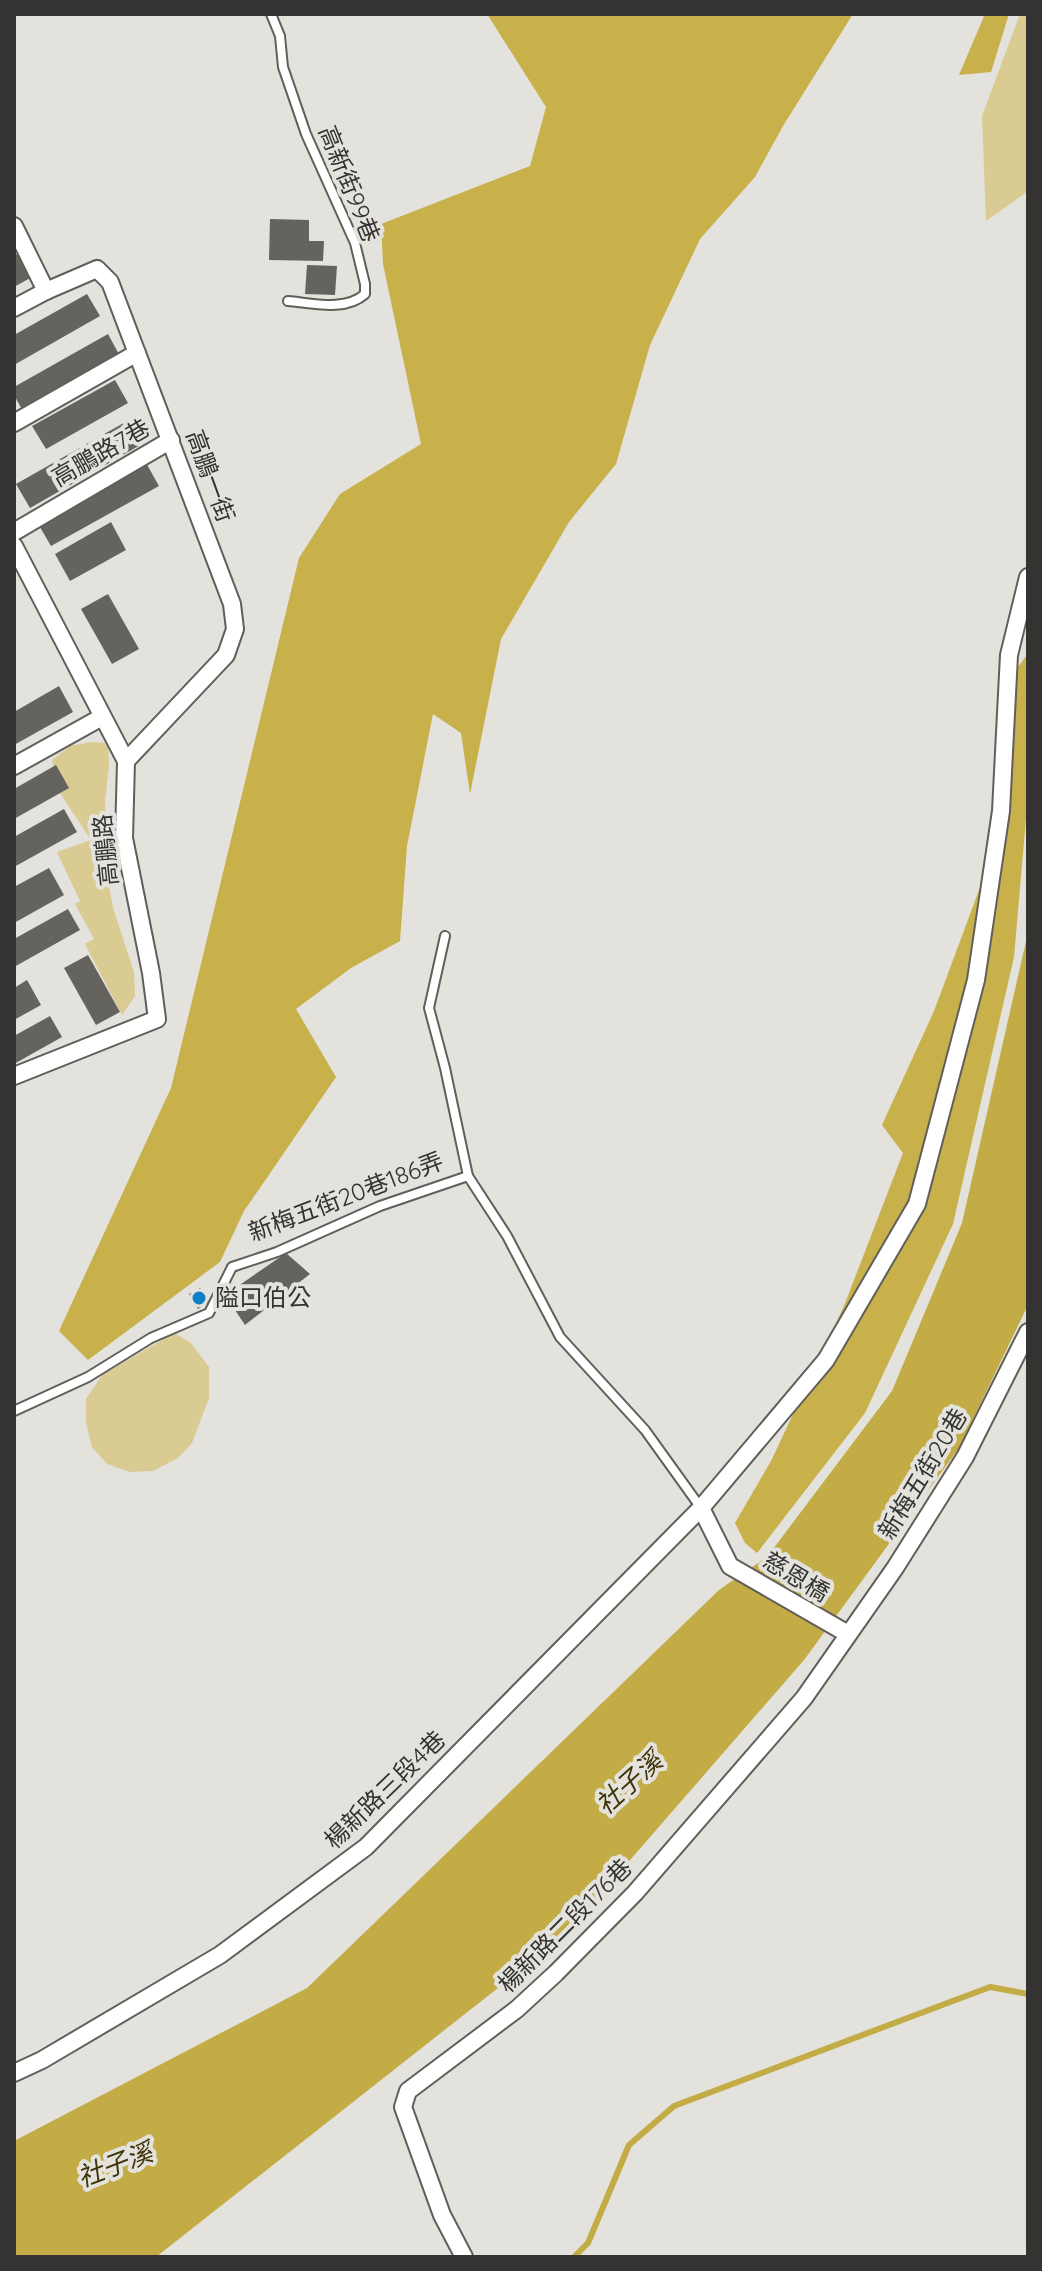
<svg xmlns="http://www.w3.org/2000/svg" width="1042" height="2271" font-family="Quicksand,'Noto Sans TC',sans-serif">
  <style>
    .green { fill: #d9cb92 }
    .forest { fill: #c8b14a }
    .water { fill: #c3ac45 }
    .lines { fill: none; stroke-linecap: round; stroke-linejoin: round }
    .stream { stroke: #c3ac45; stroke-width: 6 }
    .building { fill: #64635e }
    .lane-casing { stroke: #605f5a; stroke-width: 12 }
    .street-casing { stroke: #605f5a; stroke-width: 20 }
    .lane { stroke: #fff; stroke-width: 8 }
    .street { stroke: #fff; stroke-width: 16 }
    .poi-dot { fill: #117ec8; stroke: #e3e2dc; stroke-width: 3 }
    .labels { text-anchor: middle; stroke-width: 8; stroke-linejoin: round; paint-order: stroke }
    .street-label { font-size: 24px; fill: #343331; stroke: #e3e2dc }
    .poi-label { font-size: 24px; fill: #343331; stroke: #e3e2dc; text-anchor: start }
    .water-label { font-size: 26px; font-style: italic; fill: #3e3407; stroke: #e3e2dc }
  </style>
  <rect width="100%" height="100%" fill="#e3e2dc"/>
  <g class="green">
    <path d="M1020,14H1028V191L986,221L982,116Z"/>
    <path d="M90,742L108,743L109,767L105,801L108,880L113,908L134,972L135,996L122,1015L85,944L94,939L75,904L80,901L57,852L91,840L60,793L52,760L70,746Z"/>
    <path d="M174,1333L190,1342L209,1367V1398L192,1443L178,1458L153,1471L130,1472L107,1464L92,1447L86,1423V1399L102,1375Z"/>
  </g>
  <g class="forest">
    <path d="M487,14H853L783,126L755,177L700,239L650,345L616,464L569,522L501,639L470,794L461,733L433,714L407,846L400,941L351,968L296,1009L336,1077L244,1211L220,1262L88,1360L59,1331L171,1088L299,558L340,494L421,444L383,264L381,224L530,166L546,107Z"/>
    <path d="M985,14H1009L991,72L959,75Z"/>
    <path d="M1026,656L1028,796L1014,957L953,1224L865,1413L757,1553L745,1543L735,1523L771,1461L844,1306L903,1153L882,1125L934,1011L1007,815L1015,671Z"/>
  </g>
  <path class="water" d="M1028,915V1305L959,1448L804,1660L564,1936L156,2257H14V2141L307,1988L719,1590L767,1557L892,1391L962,1223L1026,941Z"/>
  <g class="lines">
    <path class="stream" d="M574,2257L588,2243L629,2145L674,2106L990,1987L1028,1994"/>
  </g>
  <g class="building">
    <path d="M270,219L309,220V241H324L323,261L269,260Z"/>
    <path d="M19,253L32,277L14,287V256Z"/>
    <path d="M307,265L337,266L335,295L305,294Z"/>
    <path d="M87,294L100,316L14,365V335Z"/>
    <path d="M108,334L121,358L24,413L14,395V387Z"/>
    <path d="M115,380L128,403L46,449L32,426Z"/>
    <path d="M136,416L149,440L30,508L16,484Z"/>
    <path d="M145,461L159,486L51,546L37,522Z"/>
    <path d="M111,522L126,550L70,581L55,554Z"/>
    <path d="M108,594L139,649L112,664L81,609Z"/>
    <path d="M59,686L73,712L14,745V712Z"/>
    <path d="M56,765L69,788L14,819V789Z"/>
    <path d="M64,809L77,832L14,867V837Z"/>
    <path d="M49,868L64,895L14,923V887Z"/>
    <path d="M68,909L80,930L14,967V939Z"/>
    <path d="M88,955L120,1012L96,1025L64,968Z"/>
    <path d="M27,980L41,1005L14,1020V988Z"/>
    <path d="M50,1016L62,1037L14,1064V1036Z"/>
    <path d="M286,1253L310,1274L245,1325L225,1295Z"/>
    <path d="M200,1288L209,1302L198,1309L189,1294Z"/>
  </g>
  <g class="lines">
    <g class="lane-casing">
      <g id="lane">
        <path d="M271,14L280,36L283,67L306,134L355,243L365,284V294C345,312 312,303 288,301"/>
        <path d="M445,936L429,1008L445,1068L468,1176"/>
        <path d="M14,1411L88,1377L151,1338L209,1313L232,1267L277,1252L380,1206L468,1176L507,1236L560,1337L645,1430L701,1508"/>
      </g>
    </g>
    <g class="street-casing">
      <g id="street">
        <path d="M14,226L46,291"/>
        <path d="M14,308L46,291L97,269L110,282L232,604L235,629L226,655L126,761"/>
        <path d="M14,423L137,353"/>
        <path d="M14,532L171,440"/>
        <path d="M14,546L126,761L124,838L151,973L157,1019L14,1076"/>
        <path d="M14,766L102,717"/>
        <path d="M701,1508L730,1566L848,1634"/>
        <path d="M14,2073L42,2060L220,1955L366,1847L701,1508L826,1360L917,1204L976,980L1001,811L1009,655L1028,577"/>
        <path d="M464,2257L442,2215L403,2107L408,2091L517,2009L556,1973L635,1893L804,1698L895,1568L965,1457L1028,1332"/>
      </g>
    </g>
    <use href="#lane" class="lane"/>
    <use href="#street" class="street"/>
  </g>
  <circle class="poi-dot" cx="199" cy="1298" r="8"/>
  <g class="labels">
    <g class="street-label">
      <text transform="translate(349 184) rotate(68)" y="8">高新街99巷</text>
      <text transform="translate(101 453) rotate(-30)" y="8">高鵬路7巷</text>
      <text transform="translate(210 476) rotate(70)" y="8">高鵬一街</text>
      <text transform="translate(106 850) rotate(-96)" y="8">高鵬路</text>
      <text transform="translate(346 1197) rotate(-21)" y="8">新梅五街20巷186弄</text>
      <text transform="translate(923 1474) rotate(-59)" y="8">新梅五街20巷</text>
      <text transform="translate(796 1577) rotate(31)" y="8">慈恩橋</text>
      <text transform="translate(385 1790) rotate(-44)" y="8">楊新路三段4巷</text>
      <text transform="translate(565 1926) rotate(-45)" y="8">楊新路二段176巷</text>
    </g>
    <g class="poi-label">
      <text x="215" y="1306">隘口伯公</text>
    </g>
    <g class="water-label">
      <text transform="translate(629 1783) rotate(-42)" y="9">社子溪</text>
      <text transform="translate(115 2165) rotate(-21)" y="9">社子溪</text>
    </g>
  </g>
  <rect width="1042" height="2271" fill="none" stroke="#343331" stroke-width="32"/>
</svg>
